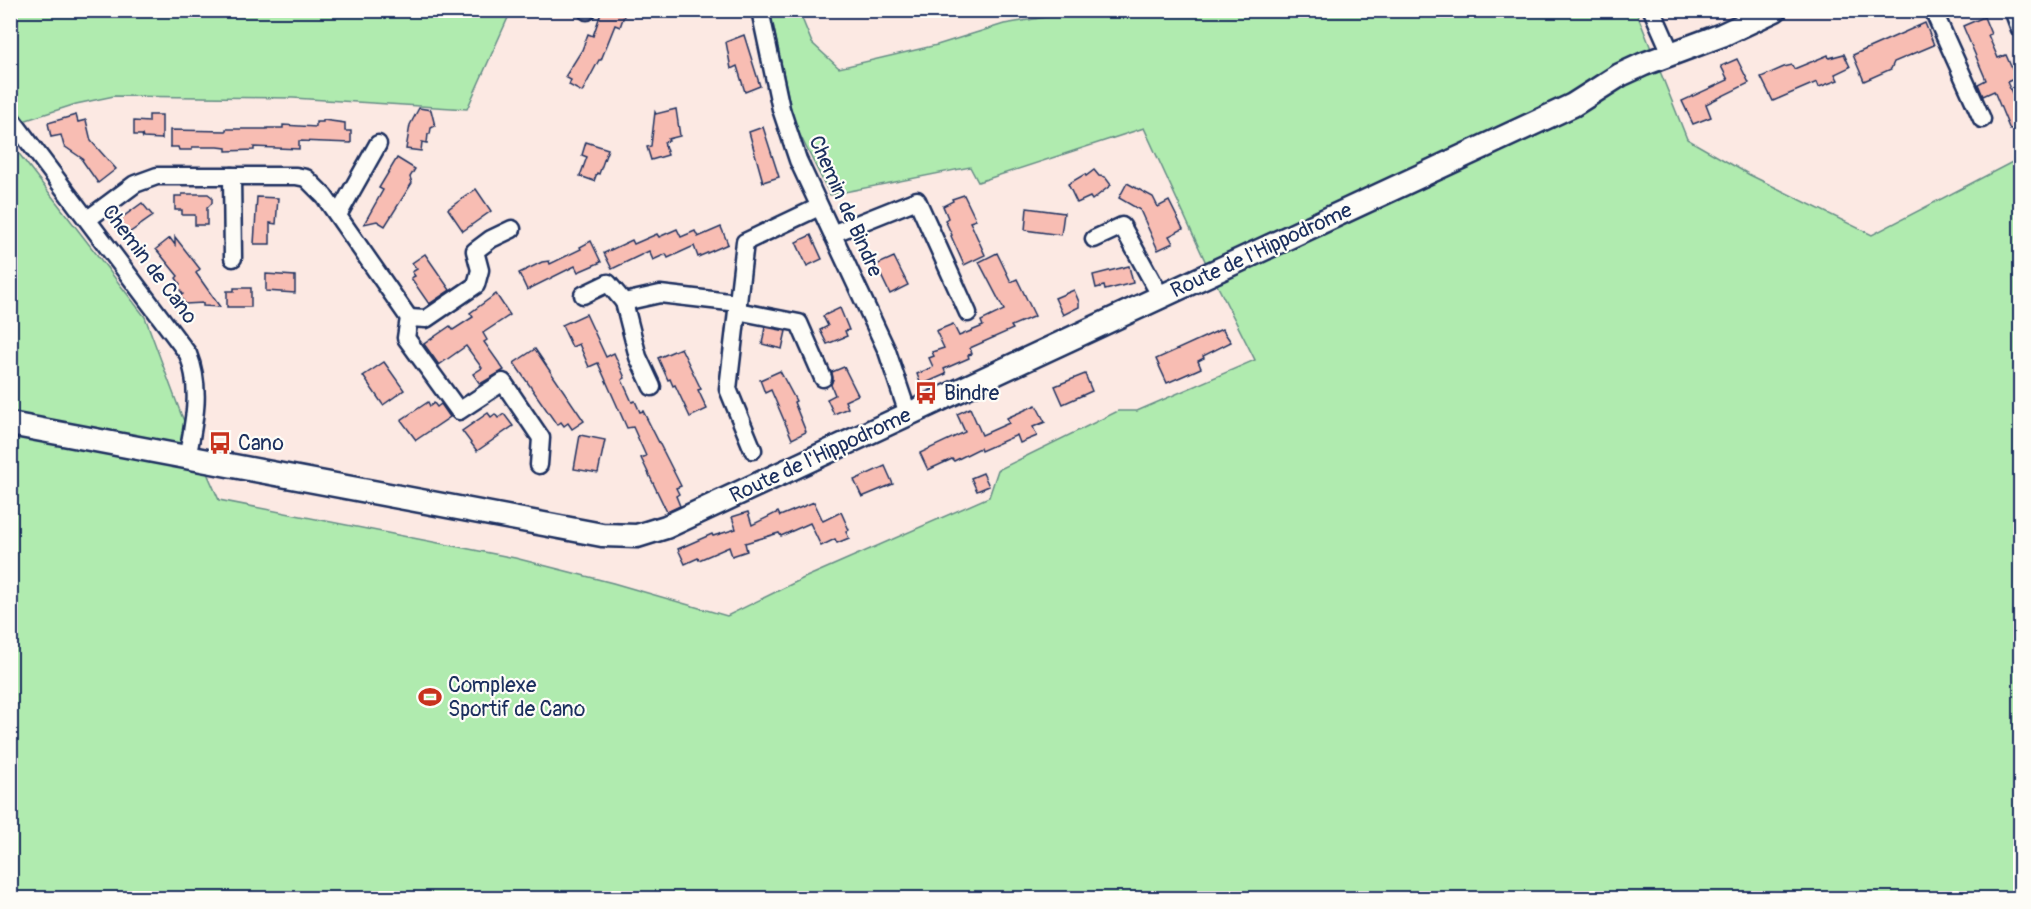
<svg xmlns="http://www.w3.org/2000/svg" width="2031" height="909" font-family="Pangolin,sans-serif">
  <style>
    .green { fill: #b0ebaf; stroke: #668d86; stroke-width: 1.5 }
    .building { fill: #f8bdb3; stroke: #1b2f5e; stroke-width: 1.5 }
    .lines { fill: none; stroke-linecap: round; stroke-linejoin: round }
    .minor-casing { stroke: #1b2f5e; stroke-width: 21 }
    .secondary-casing { stroke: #1b2f5e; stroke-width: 27 }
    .minor { stroke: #fdfcf7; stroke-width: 16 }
    .secondary { stroke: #fdfcf7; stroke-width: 22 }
    .labels { text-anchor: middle; stroke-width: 4.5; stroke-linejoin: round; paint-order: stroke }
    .street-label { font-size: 21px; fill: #1b2f5e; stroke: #fdfcf7 }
    .poi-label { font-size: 21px; fill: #1b2f5e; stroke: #fdfcf7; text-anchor: start }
  </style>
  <rect width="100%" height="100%" fill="#fce9e3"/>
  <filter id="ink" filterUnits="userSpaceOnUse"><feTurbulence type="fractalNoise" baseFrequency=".0167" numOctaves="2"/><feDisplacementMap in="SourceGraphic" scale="12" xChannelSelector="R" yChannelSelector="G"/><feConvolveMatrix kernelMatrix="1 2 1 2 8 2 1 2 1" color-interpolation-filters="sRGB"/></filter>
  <g filter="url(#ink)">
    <g class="green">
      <path d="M11,11H511L467,109L293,98L114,96L76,104L11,125Z"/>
      <path d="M770,11H799L812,43L839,68L937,45L1004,24L1081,11H1636L1687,139L1750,175L1872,235L2020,158V898H11L10,142L145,317L181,414L219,500L515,558L613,583L727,616L804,578L989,497L998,470L1118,411H1137L1255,360L1206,263L1144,128L978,182L970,167L830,195L794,123Z"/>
    </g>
    <g class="building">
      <path d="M602,10H626L620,27L615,25L601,60H599L582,92L569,85L571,80L565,77L582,50L588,34L593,36Z"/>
      <path d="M1984,17L1991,34L1988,35L1998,58L2006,55L2016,78L2007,82L2020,111V126L2010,130L1994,91L1983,96L1978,84L1986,80L1963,26Z"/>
      <path d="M1925,23L1934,45L1894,62L1891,69L1864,81L1853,55Z"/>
      <path d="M744,35L760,86L745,92L737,66L731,69L726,42Z"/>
      <path d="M1844,54L1850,67L1835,74L1838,80L1819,87L1817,82L1773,101L1761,77L1784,67L1792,65L1794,69L1828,55L1829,58Z"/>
      <path d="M1737,59L1749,83L1706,104L1711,117L1693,124L1682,101L1728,80L1721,66Z"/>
      <path d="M419,108L431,110L435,126L431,128L430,134H428L427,143L422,142L421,151L406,149L410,125Z"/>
      <path d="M676,109L680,136L668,139L669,141L664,142L668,155L651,160L647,147L651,146L655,112L656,114Z"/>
      <path d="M76,115L78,122L86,120L91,141L116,169L98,183L82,160L83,159L64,146L61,135L51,137L48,123Z"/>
      <path d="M149,115H162V139L143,138L142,135H134V121L149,122Z"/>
      <path d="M323,120L345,123V131H351V143L299,141V149L254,147V150L226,151V148L218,147H192V150H179L178,147H170V130L226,131V129H267V128H283V125L316,127V122H323Z"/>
      <path d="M763,127L779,177L763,182L749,132Z"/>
      <path d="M586,142L608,149L599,174L597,173L594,181L580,176L587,157L582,155Z"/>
      <path d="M397,158L415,169L410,177L412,183L385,226L377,221L364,224L383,190L379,188Z"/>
      <path d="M1094,170L1099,176L1105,177L1111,185L1092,200L1090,197L1077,203L1068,184L1085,174L1086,176Z"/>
      <path d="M1127,183L1153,197L1158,207L1169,201L1183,229L1169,236L1173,243L1158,250L1140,210L1119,198Z"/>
      <path d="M476,189L491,211L463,231L448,209Z"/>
      <path d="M182,194H208L212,197V203L207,208V225H195V215H182V210H175V196H182Z"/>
      <path d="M964,195L976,220L970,222L972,226L985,255L964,265L951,236L952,235L945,220L948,218L943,206L953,201L952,199Z"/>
      <path d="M257,197L278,198L276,224L270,223V244H254Z"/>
      <path d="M142,203L153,216L126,235L116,222Z"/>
      <path d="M1027,208L1064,213L1061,235L1025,230Z"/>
      <path d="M721,227L728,244L698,257L694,246L668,258L666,254L653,260L649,251L612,269L604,253L632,240L634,244L657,234L659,237L677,229L681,237L695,231L698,237Z"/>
      <path d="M811,235L822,259L807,266L796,242Z"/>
      <path d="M175,237L200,269L196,273L220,307L203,306V303L185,304L180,296L183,294L177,286L180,284L176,278L178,276L156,249L170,238L175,245Z"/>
      <path d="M591,241L601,262L578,272L575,266L527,290L519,273L542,262L549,261L550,264L581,249L580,247Z"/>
      <path d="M997,253L1011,282L1017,279L1035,316L1011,326L1013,329L970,348L972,354L968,355L969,358L944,369L946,374L921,385L917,374L933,367L929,358L934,356L932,352L944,348L936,331L953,324L959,336L983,326L981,321L1004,310L979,262Z"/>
      <path d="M425,254L450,290L429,304L411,278L415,276L412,272L417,269L412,263Z"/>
      <path d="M894,257L908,285L890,294L876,265Z"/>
      <path d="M1129,266L1133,283L1105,290L1104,286L1096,288L1093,275Z"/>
      <path d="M266,274L295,276V293L266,291Z"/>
      <path d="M234,288H251V307H227V291H234Z"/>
      <path d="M1074,290L1079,302V307L1063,315L1055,298Z"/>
      <path d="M496,294L510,315L483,333L487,340L484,342L504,370L480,384L473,374L482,368L466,346L439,365L424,344L450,326L453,330L473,317L470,313Z"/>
      <path d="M840,308L849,330L845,331L847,336L827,344L820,330L828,326L823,316Z"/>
      <path d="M586,314L606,357L614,353L625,378L622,380L632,402L635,401L640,412L643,411L681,486L676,488L679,494L676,496L680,506L667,512L641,458L646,456L633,427L627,428L598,363L589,367L579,344L572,347L562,325Z"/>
      <path d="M765,327L786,331L782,349L762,344Z"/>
      <path d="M1222,329L1231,342L1203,356L1204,358L1198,361L1201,368L1167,383L1156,359Z"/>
      <path d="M681,348L701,389L698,390L707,409L690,417L675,385L673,386L670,379L668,380L658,358Z"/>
      <path d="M535,349L584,421L572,429L568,423L564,426L561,422L557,425L514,363Z"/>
      <path d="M384,362L404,390L383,405L363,376Z"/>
      <path d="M844,367L858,395L845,401L848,408L834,414L827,399L835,395L831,385L833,379L832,372Z"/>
      <path d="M780,371L796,401L794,402L806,432L792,439L771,390L765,393L760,380Z"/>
      <path d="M1085,374L1092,391L1063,404L1055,386Z"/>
      <path d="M428,402L430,406L434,403L437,407L441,404L450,417L416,440L401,420Z"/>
      <path d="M1036,405L1045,422L1033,427L1037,436L1020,443L1017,435L981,451L980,448L954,461L952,459L928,470L920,453L965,432L957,414L970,408L982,435L1009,423L1007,418Z"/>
      <path d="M488,413L491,417L495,414L498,418L504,414L513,426L477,451L462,431Z"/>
      <path d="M580,435L605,440L598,473L574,469Z"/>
      <path d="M885,466L893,484L862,497L854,480Z"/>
      <path d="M983,473L989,486L977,491L971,478Z"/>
      <path d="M814,502L823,521L841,512L849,530L846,532L849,538L837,543L835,539L821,546L810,523L781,536L779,533L745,543L747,551L732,556L729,547L699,560L698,558L685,564L678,549L712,534L713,536L736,529L732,517L748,512L752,525L778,512L780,516Z"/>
    </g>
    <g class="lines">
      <g class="minor-casing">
        <g id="minor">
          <path d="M760,10L781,109L798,160L887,351L908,414"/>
          <path d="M1652,10L1671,53"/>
          <path d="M1933,10L1982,119"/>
          <path d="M2013,10L2020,29"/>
          <path d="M587,11V10"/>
          <path d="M10,117L188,354C202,389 194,422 187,459"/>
          <path d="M232,176L233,258"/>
          <path d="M338,215L378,144"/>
          <path d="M88,219L135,184L157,176H296L306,178L324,196L409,318L406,338L459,411L503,382L541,438L539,465"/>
          <path d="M832,234L917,200L968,313"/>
          <path d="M1094,239L1122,226L1161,297"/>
          <path d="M583,295L608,283L624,302L660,294L738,303"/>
          <path d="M624,302L638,357L652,387"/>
          <path d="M737,311L799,323L823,378"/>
          <path d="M409,318L426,319L476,285L480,270L475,251L491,239L512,229"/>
          <path d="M753,450L728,389L745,242L819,207"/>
        </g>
      </g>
      <g class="secondary-casing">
        <path id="secondary" d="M10,424L602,535L637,536L666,527L1573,105L1620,75L1644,64L1722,35L1775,10"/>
      </g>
      <use href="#minor" class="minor"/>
      <use href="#secondary" class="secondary"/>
    </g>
  </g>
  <defs>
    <g id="bus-bare" transform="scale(1.8)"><path d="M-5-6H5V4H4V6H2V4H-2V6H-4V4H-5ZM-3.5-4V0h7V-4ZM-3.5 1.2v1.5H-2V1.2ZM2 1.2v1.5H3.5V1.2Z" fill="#c8321e" stroke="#fdfcf7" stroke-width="2.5" paint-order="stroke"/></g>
    <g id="stadium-bare" transform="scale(1.8)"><path d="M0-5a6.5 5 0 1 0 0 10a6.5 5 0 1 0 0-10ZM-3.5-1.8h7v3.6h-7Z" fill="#c8321e" stroke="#fdfcf7" stroke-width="2.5" paint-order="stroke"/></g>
  </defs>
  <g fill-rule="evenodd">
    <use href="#bus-bare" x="926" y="393"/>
    <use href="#bus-bare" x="220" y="443"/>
    <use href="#stadium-bare" x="430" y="697"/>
  </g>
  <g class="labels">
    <g class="street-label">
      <text transform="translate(846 206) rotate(66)" y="7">Chemin de Bindre</text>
      <text transform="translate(1261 250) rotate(-25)" y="7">Route de l'Hippodrome</text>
      <text transform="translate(150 264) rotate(53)" y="7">Chemin de Cano</text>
      <text transform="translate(820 455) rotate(-25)" y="7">Route de l'Hippodrome</text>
    </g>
    <g class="poi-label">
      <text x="944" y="400">Bindre</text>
      <text x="238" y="450">Cano</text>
      <text x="448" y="692">Complexe<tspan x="448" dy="24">Sportif de Cano</tspan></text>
    </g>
  </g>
  <rect width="2031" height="909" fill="none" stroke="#fdfcf7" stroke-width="36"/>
  <rect x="18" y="18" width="1995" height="873" fill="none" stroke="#1b2f5e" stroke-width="2" filter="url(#ink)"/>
</svg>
